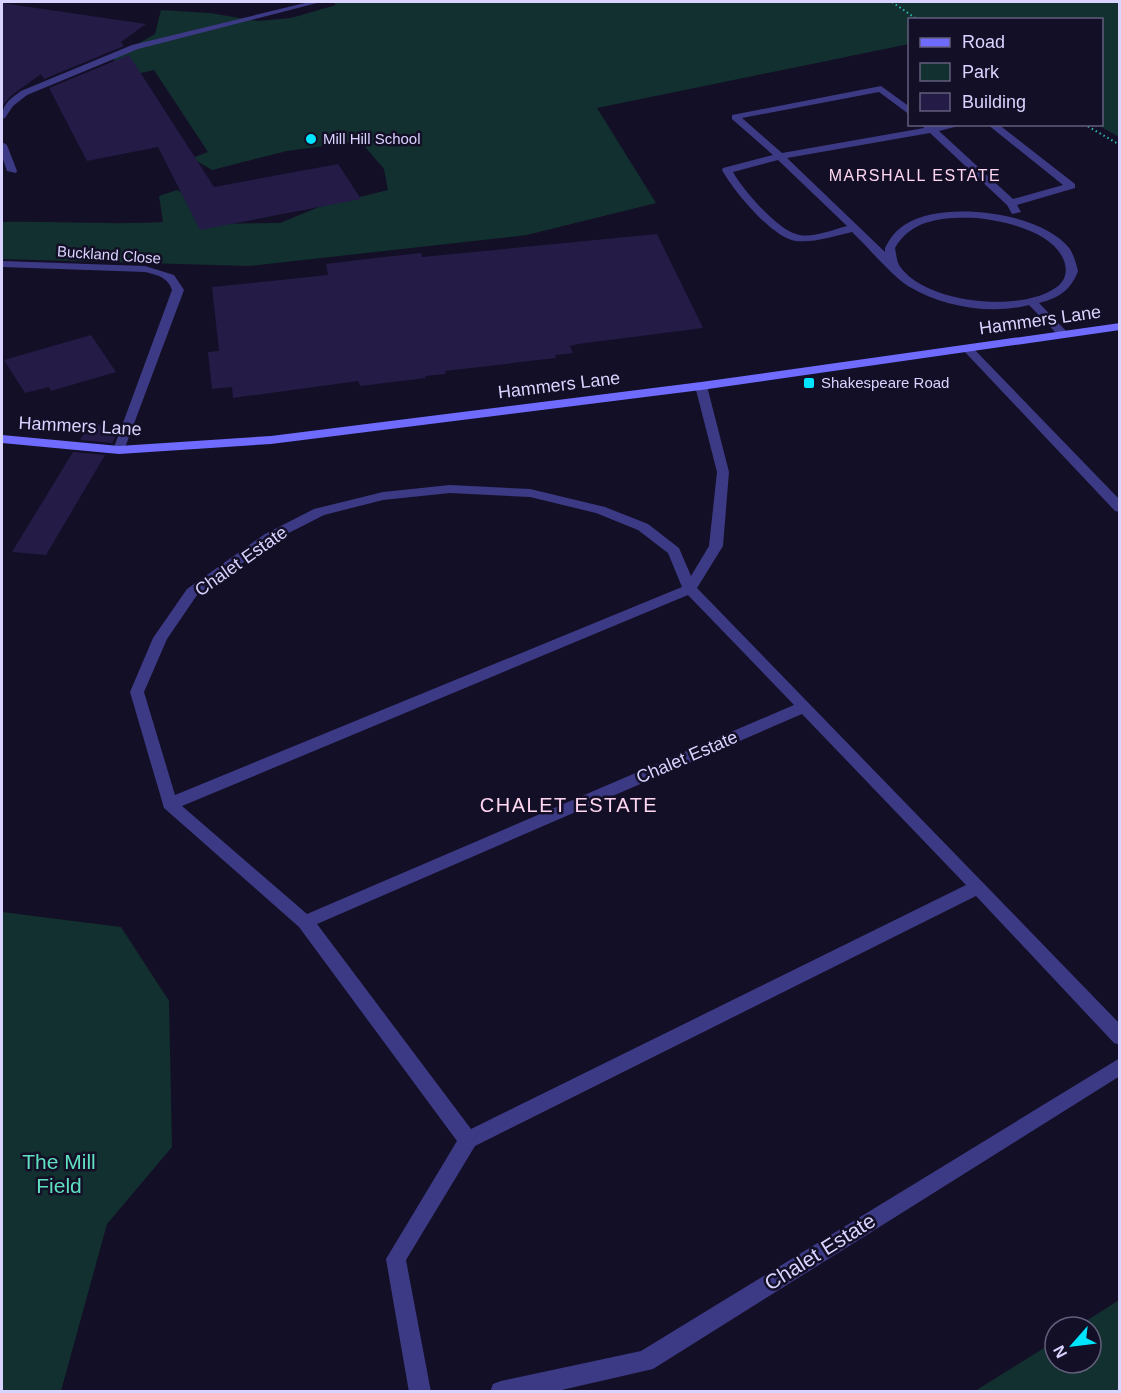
<svg xmlns="http://www.w3.org/2000/svg" width="1121" height="1393" font-family="Helvetica,sans-serif">
  <style>
    .green { fill: #12302f }
    .building { fill: #241b47 }
    .lines { fill: none; stroke-linecap: round; stroke-linejoin: round }
    .path { stroke: #2fb8b0; stroke-width: 2; stroke-dasharray: 1.5 3; stroke-linecap: butt }
    .lane { fill: #3d3a85; fill-rule: evenodd }
    .street { fill: #3d3a85; fill-rule: evenodd }
    .secondary { fill: #6f6bff; fill-rule: evenodd }
    .poi-dot { fill: #00e5ff; stroke: #130f26; stroke-width: 2 }
    .labels { text-anchor: middle; stroke-width: 5; stroke-linejoin: round; paint-order: stroke }
    .far-poi-label { font-size: 15px; fill: #d9d4ff; stroke: #130f26; text-anchor: start }
    .far-street-label { font-size: 15px; fill: #d9d4ff; stroke: #130f26 }
    .far-neighbourhood-label { font-size: 16px; letter-spacing: 1.5px; fill: #ffd6f0; stroke: #130f26 }
    .street-label { font-size: 18px; fill: #d9d4ff; stroke: #130f26 }
    .neighbourhood-label { font-size: 20px; letter-spacing: 1.5px; fill: #ffd6f0; stroke: #130f26 }
    .near-park-label { font-size: 21px; fill: #5fe0c0; stroke: #130f26 }
    .near-street-label { font-size: 21px; fill: #d9d4ff; stroke: #130f26 }
  </style>
  <rect width="100%" height="100%" fill="#130f26"/>
  <g class="green">
    <path d="M333,2H1119V137L1098,125L1102,124V20H910L909,44L597,108L656,203L527,235L250,266L2,259V222C56,221 110,225 163,222L159,196L177,190L198,202L200,224L280,223L319,207L388,190L384,169L360,141L287,151L212,170L192,158L208,152L154,70L105,81L116,56L155,34L161,10L210,13L258,21L291,18L336,5Z"/>
    <path d="M2,912L121,927L169,1001L172,1147L107,1224L61,1391H2Z"/>
    <path d="M1119,1300V1391H975L1055,1341V1363H1091V1327H1077Z"/>
  </g>
  <g class="building">
    <path d="M2,3L146,24L121,42L124,46L44,79L41,74L12,95L2,106Z"/>
    <path d="M129,55L214,187L338,164L361,199L200,230L158,147L87,161L49,88Z"/>
    <path d="M657,234L703,328L578,344L570,346L573,353L555,355L556,358L445,371L446,374L425,376L426,378L360,386L358,381L233,398L232,387L212,389L208,352L219,351L212,287L328,275L326,264L375,258L421,253L422,257Z"/>
    <path d="M91,335L116,372L51,391L49,387L25,393L4,360Z"/>
    <path d="M92,420L116,435L112,443L80,440Z"/>
    <path d="M73,452L105,455L46,555L12,552Z"/>
  </g>
  <g class="lines">
    <g class="path">
      <path d="M892,2L918,20"/>
      <path d="M1084,124L1120,145"/>
    </g>
    <g class="lane">
      <path d="M309,2H321L138,49L27,95L13,106L5,118L2,119C2,104 10,99 21,91L132,45Z"/>
      <path d="M2,142L7,145L17,171L16,173L7,171L2,156Z"/>
    </g>
    <g class="street">
      <path d="M881,86L910,107V115L879,92L742,118L782,153L924,128L922,124H966L939,131L1013,199L1063,185L987,124H998L1075,184V188L1017,205L1021,212L1012,214L1007,205L930,133L787,158L885,252V248C890,238 896,230 906,224C944,200 1042,212 1070,249C1074,256 1076,263 1078,271C1071,290 1059,298 1039,303L1068,333V337H1060L1029,305C990,315 943,307 908,286C891,275 868,247 852,232C834,236 814,243 796,241C772,238 733,190 722,170L723,168L773,155L732,119V115ZM778,160L847,226C832,230 810,239 796,234C777,229 742,189 733,172ZM977,218C1006,221 1057,233 1065,264C1068,276 1062,285 1052,290C1016,312 923,303 899,265C897,262 896,253 895,248C912,218 946,217 977,218Z"/>
      <path d="M2,261L145,266L174,275L184,290L123,453H115L113,450L172,290C168,277 157,275 145,272L2,267Z"/>
      <path d="M968,346L972,347L1120,500V512L1115,511L964,351V347Z"/>
      <path d="M701,382L707,386L729,472L723,546L697,588L1120,1024V1045L1114,1043L976,896L475,1146L406,1260L431,1392H409L386,1259L457,1141L299,927L164,808L130,692L153,638L187,589L265,534L314,509L383,492L450,485L530,489L605,507L648,524L679,548L691,576L709,546L717,472L695,386ZM450,493L530,497L596,513L638,530L668,553L682,587L175,795L144,692L167,639L197,595L275,540L324,515L383,500ZM688,595L794,705L307,914L182,806ZM802,714L966,885L471,1129L317,924Z"/>
      <path d="M1120,1058V1076L653,1369L553,1392H490L493,1384L501,1381L641,1351Z"/>
    </g>
    <path class="secondary" d="M1120,323V330L701,390L271,444L119,454L2,443V435L119,446L271,436L701,382Z"/>
  </g>
  <g class="poi-dot">
    <circle cx="311" cy="139" r="6"/>
    <rect x="803" y="377" width="12" height="12" rx="3"/>
  </g>
  <g class="labels">
    <g class="far-poi-label">
      <text x="323" y="144">Mill Hill School</text>
      <text x="821" y="388">Shakespeare Road</text>
    </g>
    <g class="far-street-label">
      <text transform="translate(109 255) rotate(4)" y="5">Buckland Close</text>
    </g>
    <g class="far-neighbourhood-label">
      <text x="915" y="181">MARSHALL ESTATE</text>
    </g>
    <g class="street-label">
      <text transform="translate(1040 320) rotate(-8)" y="6">Hammers Lane</text>
      <text transform="translate(559 385) rotate(-7)" y="6">Hammers Lane</text>
      <text transform="translate(80 426) rotate(3)" y="6">Hammers Lane</text>
      <text transform="translate(241 561) rotate(-35)" y="6">Chalet Estate</text>
      <text transform="translate(687 757) rotate(-23)" y="6">Chalet Estate</text>
    </g>
    <g class="neighbourhood-label">
      <text x="569" y="812">CHALET ESTATE</text>
    </g>
    <g class="near-park-label">
      <text x="59" y="1169">The Mill<tspan x="59" dy="24">Field</tspan></text>
    </g>
    <g class="near-street-label">
      <text transform="translate(820 1252) rotate(-32)" y="7">Chalet Estate</text>
    </g>
  </g>
  <rect width="1121" height="1393" fill="none" stroke="#d9d4ff" stroke-width="6"/>
  <rect x="908" y="18" width="195" height="108" fill="#130f26" stroke="#625e7d" stroke-width="1.5"/>
  <rect x="920" y="38" width="30" height="9" fill="#6f6bff" stroke="#625e7d" stroke-width="1.5"/>
  <text x="962" y="48" font-size="18" fill="#d9d4ff">Road</text>
  <rect x="920" y="63" width="30" height="18" fill="#12302f" stroke="#625e7d" stroke-width="1.5"/>
  <text x="962" y="78" font-size="18" fill="#d9d4ff">Park</text>
  <rect x="920" y="93" width="30" height="18" fill="#241b47" stroke="#625e7d" stroke-width="1.5"/>
  <text x="962" y="108" font-size="18" fill="#d9d4ff">Building</text>
  <g transform="translate(1073 1345) rotate(242)"><circle r="28" fill="#130f26" stroke="#625e7d" stroke-width="1.5"/>
  <path d="M0-4.5L10 22L0 15L-10 22Z" fill="#00e5ff"/>
  <text y="-9" font-size="16" font-weight="bold" text-anchor="middle" fill="#d9d4ff">N</text>
  </g>
</svg>
